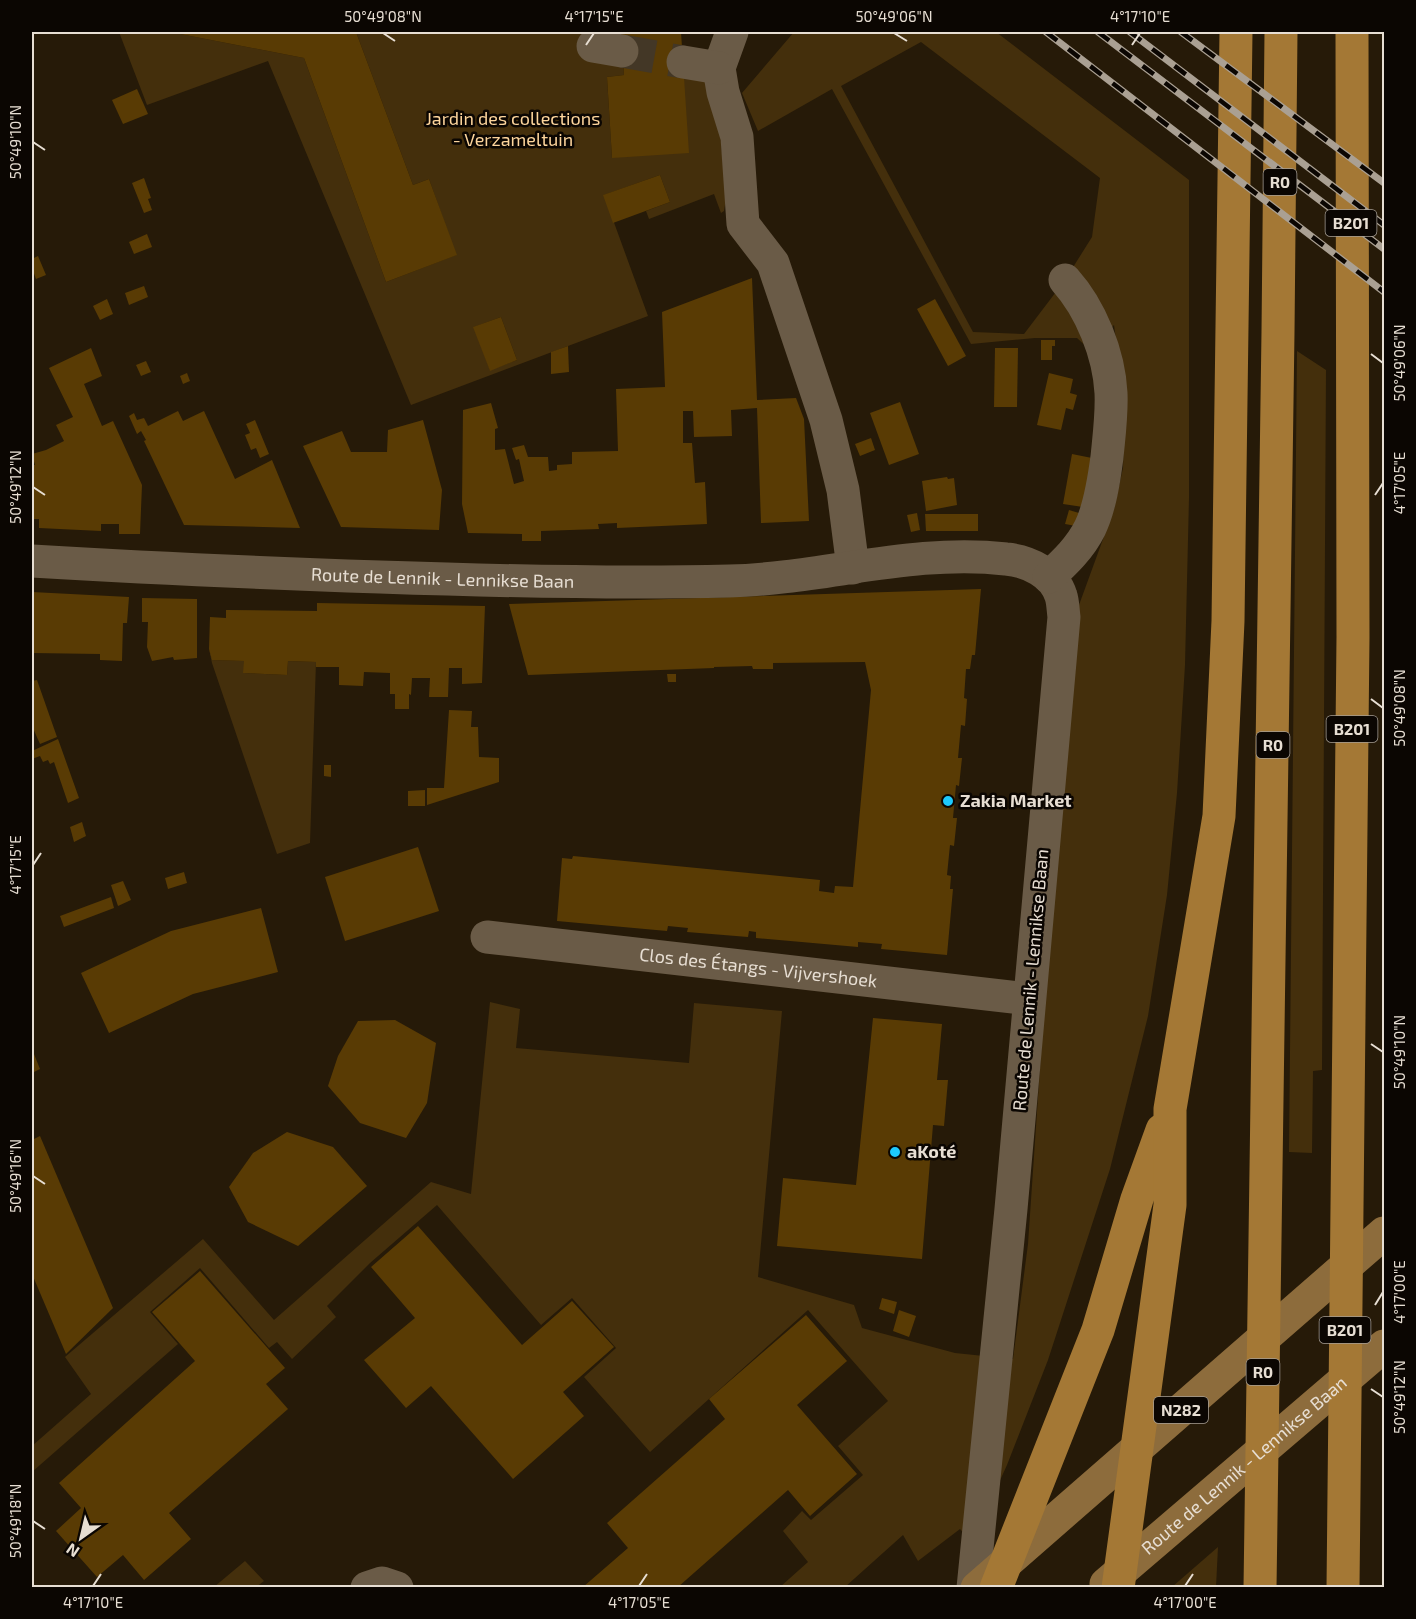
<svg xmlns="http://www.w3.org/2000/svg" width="1416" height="1619" font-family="'Exo 2',sans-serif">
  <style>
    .green { fill: #442f0c; fill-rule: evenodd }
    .building { fill: #593b04 }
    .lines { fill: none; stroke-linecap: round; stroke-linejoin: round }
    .minor-tunnel { stroke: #433726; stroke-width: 33; stroke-dasharray: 33 16; stroke-linecap: butt }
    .minor { stroke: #6a5b47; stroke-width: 33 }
    .major { stroke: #8d6c3c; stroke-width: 33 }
    .highway { stroke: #a47835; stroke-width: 33 }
    .rail-casing { stroke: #aaa093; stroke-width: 7 }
    .rail { stroke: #0b0602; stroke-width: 4.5; stroke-dasharray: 14; stroke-linecap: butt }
    .ticks { fill: none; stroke: #e7ded3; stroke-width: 2 }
    .poi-dot { fill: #1dc9fc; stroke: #0b0602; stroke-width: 2 }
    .labels { text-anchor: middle; stroke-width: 5; stroke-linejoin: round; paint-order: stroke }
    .shield { fill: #0b0602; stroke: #a59d94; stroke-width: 1.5 }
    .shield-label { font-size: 16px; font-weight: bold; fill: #e7ded3 }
    .park-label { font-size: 18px; fill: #fdd59c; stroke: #0b0602 }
    .street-label { font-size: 18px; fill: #e7ded3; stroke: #0b0602 }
    .poi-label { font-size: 18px; font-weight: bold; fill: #e7ded3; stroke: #0b0602; text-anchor: start }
    .neatline { fill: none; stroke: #e7ded3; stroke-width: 2 }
    .ticks-label { font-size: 15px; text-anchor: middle; fill: #e7ded3 }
  </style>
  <rect width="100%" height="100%" fill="#261a08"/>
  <g class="green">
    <path d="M119,32H170L304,58L386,282L456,255L429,179L413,185L356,32H621L624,75L607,77L612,158L684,73L705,82L719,119L726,199L724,211L721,213L714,194L649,219L646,211L670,202L660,175L604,195L648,316L411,405L268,61L147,105ZM501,317L517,360L490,370L474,327Z"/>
    <path d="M794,32H996L1189,180V498L1185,665L1177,793L1167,895L1148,1016L1110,1169L1048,1360L1007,1465L972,1542L960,1529L918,1561L903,1535L845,1587H780L808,1562L783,1531L802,1511L811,1520L863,1475L838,1446L888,1401L808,1310L650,1452L584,1377L616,1348L572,1298L541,1325L437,1205L370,1263L327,1306L336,1317L292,1359L277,1342L269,1348L200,1268L150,1312L178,1344L32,1472V1446L91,1394L65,1357L203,1239L274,1320L431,1182L471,1194L490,1002L520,1009L516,1048L689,1063L694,1003L782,1011L758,1277L854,1305L862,1328L955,1353L1013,1359L1028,1244L1046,980L1079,605L1114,509L1123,468L1125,405L1114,325L1090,350L1077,338H1035L971,344L832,89L758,131L742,93ZM921,42L1100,178L1092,237L1065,280L1024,334L973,332L841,86Z"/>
    <path d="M1297,351L1326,370L1322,1070L1313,1071L1312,1153L1289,1152Z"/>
    <path d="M209,649L213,660L244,661V673L287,675L288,661L316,662L310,843L277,854L212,663Z"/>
    <path d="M1218,1547L1216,1587H1172Z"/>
    <path d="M245,1561L264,1581L256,1587H214Z"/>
  </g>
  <g class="building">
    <path d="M621,32H681L689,153L612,158L607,77L624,75Z"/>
    <path d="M175,33L356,32L413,185L429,179L457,255L386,282L304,58Z"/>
    <path d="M137,89L148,114L123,124L112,100Z"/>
    <path d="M660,175L670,202L613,223L603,195Z"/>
    <path d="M144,178L151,198L148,199L152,210L144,213L132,183Z"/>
    <path d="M147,234L152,247L134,254L129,242Z"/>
    <path d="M38,256L46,275L36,279L32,268V259Z"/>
    <path d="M752,278L757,400L796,398L804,419L809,521L761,523L757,408L731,410L732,436L694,437L693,411H683V443H692L695,483L705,482L707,524L617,528V523L598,524L599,529L541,531V541H522V534L468,533L462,504L463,410L491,403L498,428L495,429V450L505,449L514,484L524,481L519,459L516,460L512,448L524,445L528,457H548L549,471L557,470V465L572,464V452L618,451L616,389L665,387L662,312Z"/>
    <path d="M144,286L148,297L129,305L125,293Z"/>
    <path d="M107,299L113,314L100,320L93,306Z"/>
    <path d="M935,299L966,356L948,366L917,309Z"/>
    <path d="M501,317L517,360L490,371L473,327Z"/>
    <path d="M1041,340H1055V346H1052V360H1041Z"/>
    <path d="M568,346L569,372L551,374V352Z"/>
    <path d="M91,348L102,376L84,384L102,426L113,421L142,485L140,534H119V524H101V531L39,528V519H32V465H35L32,454L46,450L64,441L56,425L73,417L49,368Z"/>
    <path d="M995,348H1018L1017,407H994Z"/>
    <path d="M146,361L151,372L141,376L136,365Z"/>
    <path d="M187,373L190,381L183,384L180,376Z"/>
    <path d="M1049,373L1073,379L1070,393L1077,395L1073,410L1066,408L1061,430L1037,425Z"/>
    <path d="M900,402L919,454L889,465L870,413Z"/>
    <path d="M178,411L183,421L204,411L235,479L272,460L300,528L184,525L144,441L146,440L141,431L137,434L129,416L134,413L137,420L144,418L148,426Z"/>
    <path d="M255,420L269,454L260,458L256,448L251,450L245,435L250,433L246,424Z"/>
    <path d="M423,420L442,490L439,530L341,527L303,446L342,431L351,452H387L388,430Z"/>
    <path d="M871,438L875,450L860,456L855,444Z"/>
    <path d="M1072,454L1092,458L1083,507L1063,504Z"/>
    <path d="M947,477L948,479L954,478L957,505L926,511L922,481Z"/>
    <path d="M1069,510L1079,513L1076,526L1065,524Z"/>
    <path d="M917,513L920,530L911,532L907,515Z"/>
    <path d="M925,514H978V531H926Z"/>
    <path d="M981,589L975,655H972L970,669H966L964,698L967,699L965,726L961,725L958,758H962L959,786L956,785L953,818H957L954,846L950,845L947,875L951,876L950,889H953L947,955L881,949L882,944L858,942V947L756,938V932L749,931L748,937L687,932L688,928L668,926L667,931L557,921L562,858L572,859L573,856L820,880L819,891L834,893L835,886L853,887L871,690L865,662L773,663V669H753L752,666L714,667V668L528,675L509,604Z"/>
    <path d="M32,592L129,597L127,623H123L122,661L100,660V654L32,653Z"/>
    <path d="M142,598L197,599V658L174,660L173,657L152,661L147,647L148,622H142Z"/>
    <path d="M317,603L485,606L482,683L462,684V668H449L448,697H429L430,678H412L411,695L409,694V709H395V694H390V673L364,672L363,686L339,685V667H316V662L288,661L287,675L243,673L244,661L212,660L209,649L210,617L226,618V610L317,611Z"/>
    <path d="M667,674H676V682H668Z"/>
    <path d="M37,680L57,737L40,744L32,726V681Z"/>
    <path d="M449,710L472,711L471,727H478L479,757L499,758V782L427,805V788H444Z"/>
    <path d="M58,739L79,798L68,803L54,762L50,764L48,760L43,762L40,756L32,759V751Z"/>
    <path d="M324,765H331V777L324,776Z"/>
    <path d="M425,790V806H408V791Z"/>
    <path d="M82,822L86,836L74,842L70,827Z"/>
    <path d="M418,847L439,911L345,941L325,877Z"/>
    <path d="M184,872L187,883L168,889L165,878Z"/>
    <path d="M123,881L131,900L118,906L111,885Z"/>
    <path d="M111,897L114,908L64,927L60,916Z"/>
    <path d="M261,908L278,972L193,994L109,1033L81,973L171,931Z"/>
    <path d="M873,1018L942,1024L937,1080H948L944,1126L933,1125L922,1259L777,1246L783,1178L856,1185Z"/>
    <path d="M395,1020L436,1043L427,1103L406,1138L360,1123L328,1086L338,1056L358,1021Z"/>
    <path d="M32,1049L40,1069L32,1073Z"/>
    <path d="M287,1132L333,1147L367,1186L298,1246L248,1222L229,1187L253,1153Z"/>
    <path d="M40,1136L113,1308L66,1354L32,1274V1140Z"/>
    <path d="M418,1226L522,1345L572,1301L614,1347L563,1392L584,1416L513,1479L431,1386L406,1408L364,1360L415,1318L371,1267Z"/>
    <path d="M200,1271L285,1368L266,1384L288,1409L169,1513L191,1539L144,1580L123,1555L97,1577L56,1531L81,1508L59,1483L195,1361L152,1312Z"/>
    <path d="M882,1298L897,1302L894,1314L879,1309Z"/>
    <path d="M899,1310L916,1316L909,1337L893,1331Z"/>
    <path d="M806,1315L847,1361L797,1405L857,1474L810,1516L788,1490L678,1587H583L628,1548L607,1523L725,1419L709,1399Z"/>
  </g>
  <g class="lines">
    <path class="minor-tunnel" d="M622,51L683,62"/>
    <g class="minor">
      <path d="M732,32L719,68L723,92L737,137L743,224L773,263L826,420L843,490L853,568"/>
      <path d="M593,46L622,51"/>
      <path d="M683,62L719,68"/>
      <path id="s1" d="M32,561C148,568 264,573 380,577C496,581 613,584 729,581C822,579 913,548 1006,559C1028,561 1054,573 1061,596C1063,602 1063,610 1064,617L1011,1209L973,1588"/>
      <path d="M1049,577C1065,562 1080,548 1090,528C1100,507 1104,480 1107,457C1109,436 1112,414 1111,393C1109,354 1091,309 1065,280"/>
      <path id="s2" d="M487,937L1029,999"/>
      <path d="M367,1588L382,1583L397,1588"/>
    </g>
    <g class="major">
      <path id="s3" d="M1106,1584L1384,1346"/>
      <path d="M977,1588L1384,1233"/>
    </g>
    <g class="highway">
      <path d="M996,1588L1098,1330L1137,1199L1162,1130"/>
      <path d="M1118,1588L1170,1205V1109L1219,816L1228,621L1236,32"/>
      <path d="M1260,1588L1278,332L1281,32"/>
      <path d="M1343,1588L1353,637L1352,32"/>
    </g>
    <g class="rail-casing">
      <g id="rail">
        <path d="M1046,32L1384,292"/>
        <path d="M1098,32L1384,249"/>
        <path d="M1130,32L1384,225"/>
        <path d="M1181,32L1384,183"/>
      </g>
    </g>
    <use href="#rail" class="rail"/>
  </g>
  <path class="ticks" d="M383,33L395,41M894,33L907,41M586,45L594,33M1132,45L1140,33M33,142L45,150M1371,354L1383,363M33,487L45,495M1375,495L1383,483M1371,699L1383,708M33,865L41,853M1371,1044L1383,1052M33,1176L45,1184M1375,1305L1383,1292M1371,1389L1383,1397M33,1521L45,1529M93,1586L101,1574M639,1586L647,1574M1185,1586L1193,1574"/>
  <g class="poi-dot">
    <circle cx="948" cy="801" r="6"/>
    <circle cx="895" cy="1152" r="6"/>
  </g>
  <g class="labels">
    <g class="shield">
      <rect x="1263.5" y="169" width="33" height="26" rx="4.5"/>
      <rect x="1325.5" y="210" width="51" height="26" rx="4.5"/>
      <rect x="1326.5" y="716" width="51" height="26" rx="4.5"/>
      <rect x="1256.5" y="732" width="33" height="26" rx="4.5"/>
      <rect x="1319.5" y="1317" width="51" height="26" rx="4.5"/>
      <rect x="1246.5" y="1359" width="33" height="26" rx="4.5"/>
      <rect x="1154" y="1397" width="54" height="26" rx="4.5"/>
    </g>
    <g class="shield-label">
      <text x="1280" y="188">R0</text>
      <text x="1351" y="229">B201</text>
      <text x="1352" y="735">B201</text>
      <text x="1273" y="751">R0</text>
      <text x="1345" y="1336">B201</text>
      <text x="1263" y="1378">R0</text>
      <text x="1181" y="1416">N282</text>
    </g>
    <g class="park-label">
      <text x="513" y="125">Jardin des collections<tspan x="513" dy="21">- Verzameltuin</tspan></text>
    </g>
    <g class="street-label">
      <text dy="6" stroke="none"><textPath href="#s1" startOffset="411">Route de Lennik - Lennikse Baan</textPath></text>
      <text dy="6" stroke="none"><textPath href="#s2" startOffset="273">Clos des Étangs - Vijvershoek</textPath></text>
      <text transform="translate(1031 980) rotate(-85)" y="6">Route de Lennik - Lennikse Baan</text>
      <text dy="6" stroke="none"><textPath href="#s3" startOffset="182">Route de Lennik - Lennikse Baan</textPath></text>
    </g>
    <g class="poi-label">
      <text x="960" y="807">Zakia Market</text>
      <text x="907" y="1158">aKoté</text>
    </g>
  </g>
  <rect width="1416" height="1619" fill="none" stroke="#0b0602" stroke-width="66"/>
  <g transform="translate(81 1538) rotate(214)" stroke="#0b0602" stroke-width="4.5" paint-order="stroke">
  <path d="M0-4.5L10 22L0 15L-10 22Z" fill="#e7ded3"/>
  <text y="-9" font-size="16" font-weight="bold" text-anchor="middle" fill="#e7ded3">N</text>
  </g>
  <rect x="33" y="33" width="1350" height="1553" class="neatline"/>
  <g class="ticks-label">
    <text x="383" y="22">50°49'08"N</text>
    <text x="594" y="22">4°17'15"E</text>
    <text x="894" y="22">50°49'06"N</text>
    <text x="1140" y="22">4°17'10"E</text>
    <text transform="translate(16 142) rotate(-90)" y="5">50°49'10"N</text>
    <text transform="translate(1400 363) rotate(-90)" y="5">50°49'06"N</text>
    <text transform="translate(1400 483) rotate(-90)" y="5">4°17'05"E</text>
    <text transform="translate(16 487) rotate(-90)" y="5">50°49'12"N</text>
    <text transform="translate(1400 708) rotate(-90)" y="5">50°49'08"N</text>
    <text transform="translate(16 865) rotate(-90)" y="5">4°17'15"E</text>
    <text transform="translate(1400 1052) rotate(-90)" y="5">50°49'10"N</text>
    <text transform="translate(16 1176) rotate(-90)" y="5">50°49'16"N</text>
    <text transform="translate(1400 1292) rotate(-90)" y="5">4°17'00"E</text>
    <text transform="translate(1400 1397) rotate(-90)" y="5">50°49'12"N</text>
    <text transform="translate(16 1521) rotate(-90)" y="5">50°49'18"N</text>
    <text x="93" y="1608">4°17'10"E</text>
    <text x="639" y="1608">4°17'05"E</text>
    <text x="1185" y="1608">4°17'00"E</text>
  </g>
</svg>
